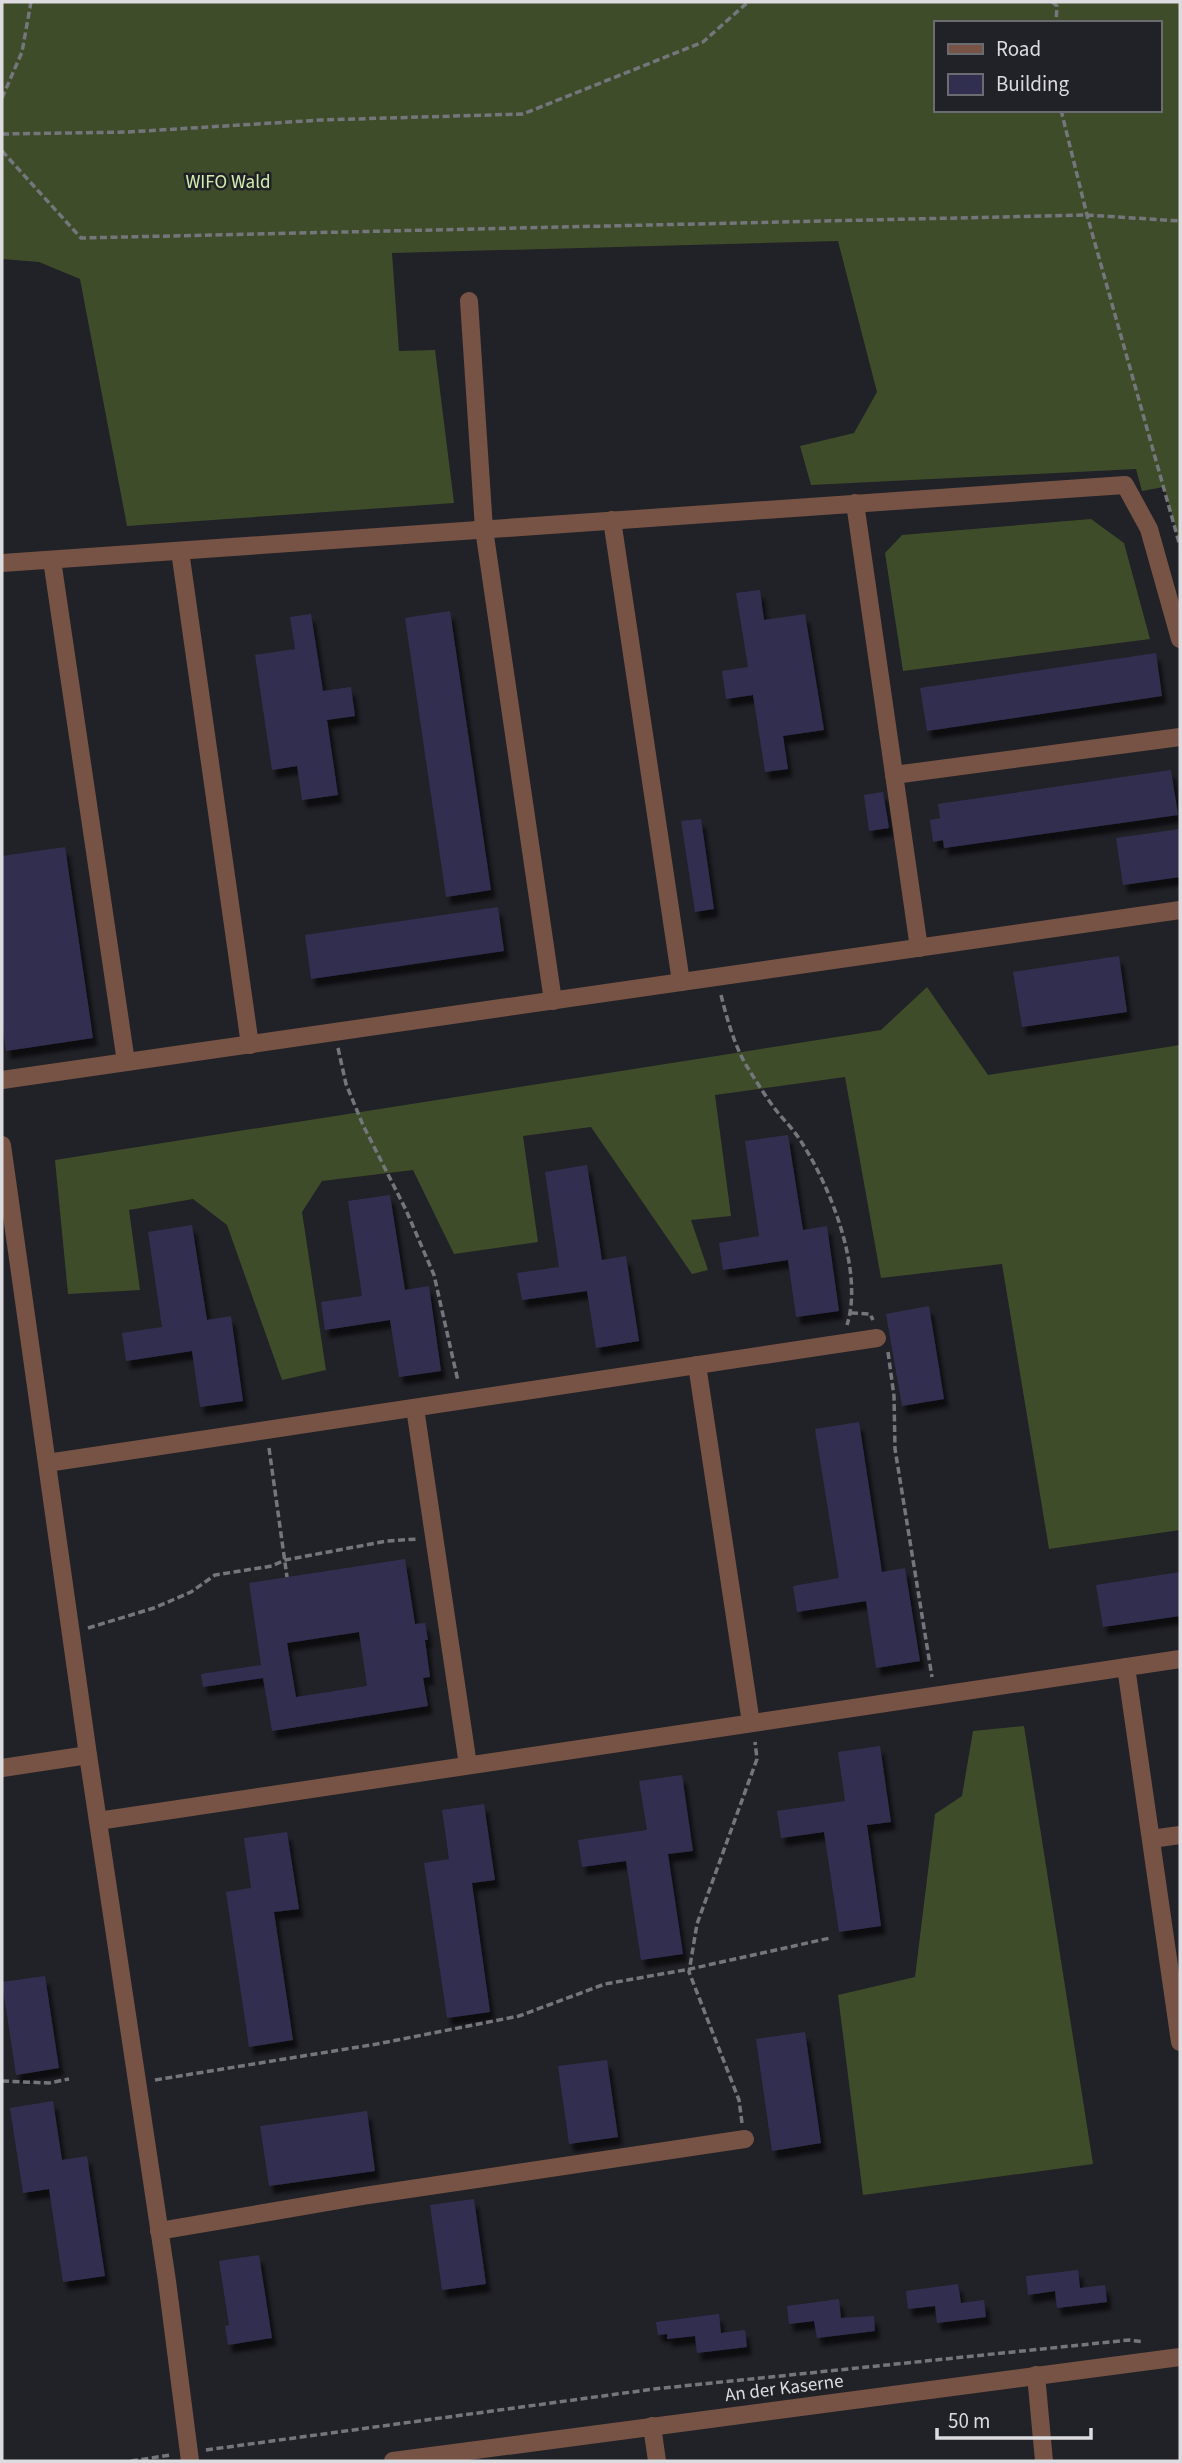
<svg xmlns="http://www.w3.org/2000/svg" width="1182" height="2463" font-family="'Source Sans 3',sans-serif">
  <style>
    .forest { fill: #3e4c29; fill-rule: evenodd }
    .building { fill: #312f50; fill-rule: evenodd; filter: url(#shadow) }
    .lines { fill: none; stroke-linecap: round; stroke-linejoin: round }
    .path { stroke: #75757c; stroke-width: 3.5; stroke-dasharray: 7 3.5; stroke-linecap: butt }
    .minor { stroke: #765344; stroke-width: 18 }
    .labels { text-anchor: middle; stroke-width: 5; stroke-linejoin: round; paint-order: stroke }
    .park-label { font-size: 19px; fill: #d2edad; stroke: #212128 }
    .street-label { font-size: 19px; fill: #dbdbe0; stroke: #212128 }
  </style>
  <defs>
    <filter id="shadow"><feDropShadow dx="4.5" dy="8" stdDeviation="2" flood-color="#0009"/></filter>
  </defs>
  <rect width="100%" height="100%" fill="#212128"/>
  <g class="forest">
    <path d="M2,2H1180V543L1164,487L1142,491L1136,469L811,485L800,446L854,433L877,392L838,241L392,253L399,351L435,350L454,503L127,526L80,279L39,262L2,259ZM935,23H1159V110H935Z"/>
    <path d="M1091,519L1124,543L1150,639L903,671L885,553L902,535Z"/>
    <path d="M927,987L988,1075L1180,1045V1530L1049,1549L1002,1264L881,1278L845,1077L715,1095L731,1216L691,1220L708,1270L692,1274L591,1127L523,1136L538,1242L454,1254L413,1170L322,1181L302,1212L326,1370L282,1380L227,1225L193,1199L129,1210L140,1290L68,1294L55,1160L881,1030Z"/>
    <path d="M1024,1726L1093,2164L863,2195L838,1995L915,1977L935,1814L962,1796L973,1731Z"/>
  </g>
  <g class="building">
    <path d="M760,590L764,620L805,614L824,730L783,736L788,769L765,772L753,695L726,699L722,671L748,667L736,593Z"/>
    <path d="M450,611L491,890L446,897L405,618Z"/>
    <path d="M311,614L323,691L351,687L355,716L327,720L338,795L302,800L297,766L272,770L255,655L295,649L290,617Z"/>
    <path d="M1156,653L1162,696L927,731L920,688Z"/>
    <path d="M1171,770L1178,815L944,848L943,840L933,842L930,820L940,818L938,804Z"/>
    <path d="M883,792L889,828L869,831L864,795Z"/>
    <path d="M701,819L714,909L695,912L681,821Z"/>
    <path d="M1180,829V877L1123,885L1116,838Z"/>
    <path d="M65,847L93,1038L6,1051L2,1023V856Z"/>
    <path d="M498,907L504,951L311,979L305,935Z"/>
    <path d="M1119,956L1127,1012L1022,1027L1013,972Z"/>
    <path d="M788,1135L803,1230L827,1226L839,1311L796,1317L788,1260L723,1270L719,1243L759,1236L745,1141Z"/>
    <path d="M587,1165L602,1260L626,1256L639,1341L596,1348L587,1291L522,1300L517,1273L559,1267L545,1172Z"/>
    <path d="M390,1195L405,1290L429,1286L441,1371L399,1377L390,1320L325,1330L321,1302L362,1296L348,1201Z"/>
    <path d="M192,1225L207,1320L231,1316L243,1401L200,1407L192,1351L126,1361L122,1333L162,1327L148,1232Z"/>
    <path d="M929,1306L944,1399L902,1406L886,1314Z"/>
    <path d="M859,1422L882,1572L905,1568L920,1661L876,1668L866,1601L797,1612L793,1586L839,1578L815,1429Z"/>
    <path d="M405,1559L415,1624L425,1623L428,1640H425L430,1677L423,1678L428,1706L272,1731L263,1678L203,1687L201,1674L261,1665L249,1583ZM359,1632L367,1686L296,1697L287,1643Z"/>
    <path d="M1180,1572V1616L1103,1627L1096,1585Z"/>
    <path d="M880,1746L891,1822L867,1825L881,1926L839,1932L824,1832L781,1838L777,1811L845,1801L838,1752Z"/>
    <path d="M682,1775L693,1851L668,1854L683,1954L641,1960L626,1861L582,1867L578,1840L647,1830L639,1781Z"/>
    <path d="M484,1804L495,1880L472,1883L490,2012L447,2018L424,1863L449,1859L442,1810Z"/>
    <path d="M287,1832L299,1909L274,1912L293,2040L249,2047L226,1892L251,1888L244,1838Z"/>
    <path d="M45,1976L59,2068L16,2075L2,1982Z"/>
    <path d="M805,2032L821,2143L772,2151L756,2039Z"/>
    <path d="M607,2060L618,2137L569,2144L558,2066Z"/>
    <path d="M53,2101L62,2160L87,2156L105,2276L63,2282L49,2189L23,2193L10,2108Z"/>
    <path d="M367,2111L375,2171L269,2186L260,2126Z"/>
    <path d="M474,2199L486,2284L442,2290L430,2205Z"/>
    <path d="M259,2255L272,2338L228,2345L225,2326L229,2325L219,2261Z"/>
    <path d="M1078,2270L1080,2288L1105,2285L1107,2302L1057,2308L1055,2291L1028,2295L1026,2276Z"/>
    <path d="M958,2284L961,2303L984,2300L986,2317L937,2323L935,2306L908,2309L906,2291Z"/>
    <path d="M839,2299L841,2318L874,2316L875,2331L817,2338L814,2321L789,2324L787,2306Z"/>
    <path d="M719,2314L721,2333L745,2330L747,2347L697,2353L695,2336L667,2339V2334L658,2335L656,2322Z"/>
  </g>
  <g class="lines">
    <g class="path">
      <path d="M1052,2L1057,6L1056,23"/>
      <path d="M2,98L22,52L31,2"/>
      <path d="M1061,110L1087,215L1180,546"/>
      <path d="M2,134L128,132L321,120L523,114L703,42L748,2"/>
      <path d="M2,151L81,238L1087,215L1180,221"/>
      <path d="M721,995C727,1019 734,1044 746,1065C756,1081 767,1099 779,1114C787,1123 796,1133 802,1143C831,1188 864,1272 847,1325"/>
      <path d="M338,1048L346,1084L363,1125L406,1210L434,1275L458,1381"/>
      <path d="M851,1313L870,1314L873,1320"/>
      <path d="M888,1352L894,1396L895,1449L932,1677"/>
      <path d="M269,1448L287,1577"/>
      <path d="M88,1628L154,1608L191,1592L215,1575L272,1566L285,1560L387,1541L418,1539"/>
      <path d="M155,2080L377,2044L519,2016L605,1984L690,1969L830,1938"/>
      <path d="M2,2081L49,2083L69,2079"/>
      <path d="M742,2123L739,2100L689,1972L697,1924L757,1759L755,1742"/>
      <path d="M206,2450L654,2389L1129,2340L1144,2342"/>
      <path d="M131,2461L171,2455"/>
    </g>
    <g class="minor">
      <path d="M469,301L484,529L553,1001"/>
      <path d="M855,503L919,948"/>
      <path d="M612,520L681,982"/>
      <path d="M180,551L250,1045"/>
      <path d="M52,560L126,1062"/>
      <path d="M2,563L1125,485L1149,529L1180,639"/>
      <path d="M894,775L1180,737"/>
      <path d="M2,1080L1180,910"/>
      <path d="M2,1145L88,1755L167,2281L190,2461"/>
      <path d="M697,1365L751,1723"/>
      <path d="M415,1408L468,1765"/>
      <path d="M47,1463L877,1338"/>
      <path d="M1126,1667L1180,2042"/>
      <path d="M2,1768L88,1755"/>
      <path d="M98,1821L1180,1659"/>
      <path d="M1151,1839L1180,1835"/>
      <path d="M159,2231L363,2196L745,2139"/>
      <path d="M1036,2375L1044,2461"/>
      <path d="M652,2426L657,2461"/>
      <path d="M393,2461L1180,2357"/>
    </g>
  </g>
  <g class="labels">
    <g class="park-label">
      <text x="228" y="188">WIFO Wald</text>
    </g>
    <g class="street-label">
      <text transform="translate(784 2387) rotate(-7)" y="7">An der Kaserne</text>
    </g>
  </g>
  <rect width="1182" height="2463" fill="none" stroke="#dbdbe0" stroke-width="7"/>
  <rect x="934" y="21" width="228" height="91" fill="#212128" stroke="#6b6b72" stroke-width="2"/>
  <rect x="948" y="44" width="35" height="10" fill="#765344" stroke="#6b6b72" stroke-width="2"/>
  <text x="996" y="56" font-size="21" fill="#dbdbe0">Road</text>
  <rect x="948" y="74" width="35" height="21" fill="#312f50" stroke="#6b6b72" stroke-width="2"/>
  <text x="996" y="91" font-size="21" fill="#dbdbe0">Building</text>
  <path d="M937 2428v10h154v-10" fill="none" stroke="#dbdbe0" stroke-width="3.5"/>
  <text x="948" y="2428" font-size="21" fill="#dbdbe0" stroke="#212128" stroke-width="5" paint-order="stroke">50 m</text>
</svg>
